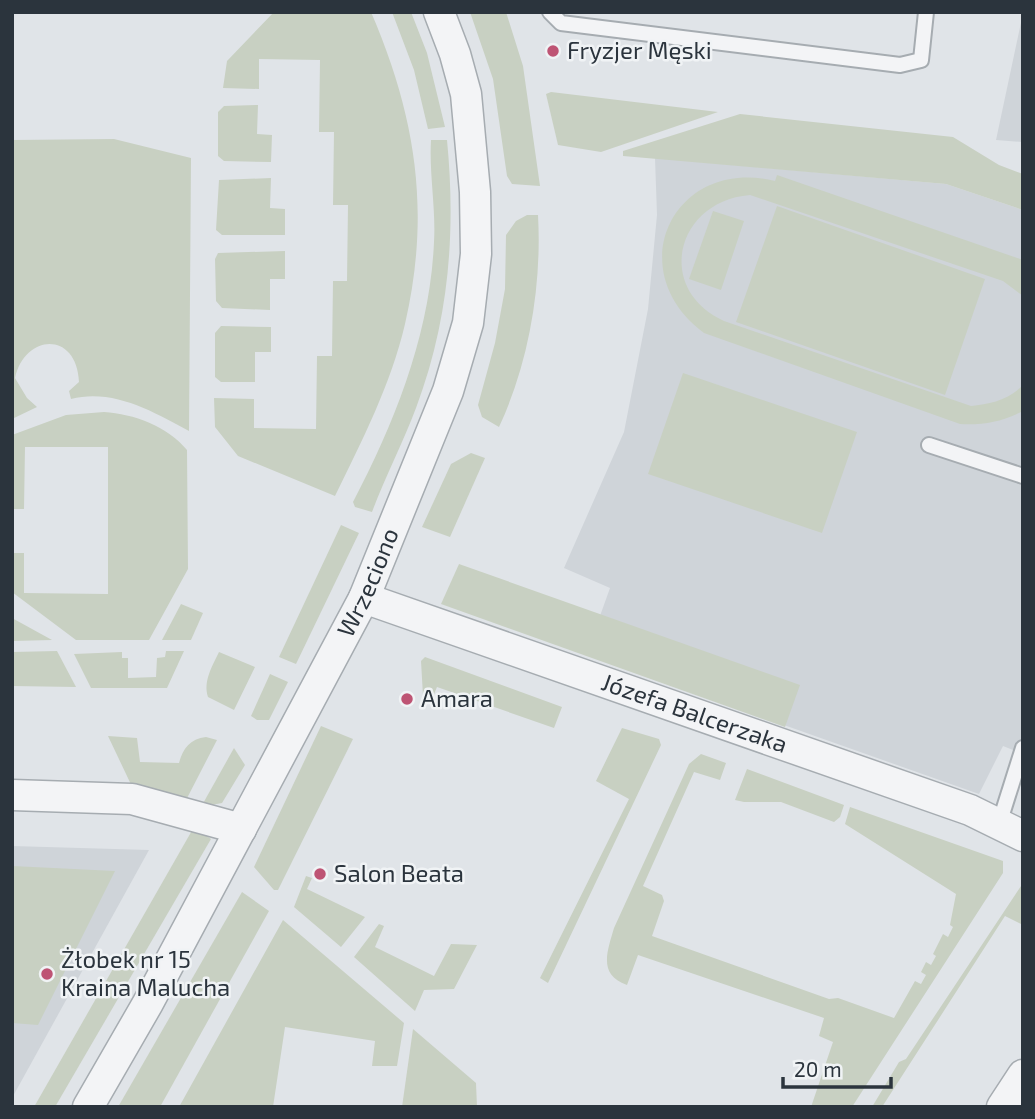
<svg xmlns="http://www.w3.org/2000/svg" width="1035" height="1119" font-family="'Exo 2',sans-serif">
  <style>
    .built { fill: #cfd4d9 }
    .green { fill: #c8d0c2 }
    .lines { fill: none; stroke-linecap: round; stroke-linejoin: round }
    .lane-casing { stroke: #a6acb1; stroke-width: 18 }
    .street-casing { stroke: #a6acb1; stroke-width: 33 }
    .lane { stroke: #f3f4f6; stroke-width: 14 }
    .street { stroke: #f3f4f6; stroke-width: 30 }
    .poi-dot { fill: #be5474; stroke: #f0f3f5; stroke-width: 2.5 }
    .labels { text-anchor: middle; stroke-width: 5; stroke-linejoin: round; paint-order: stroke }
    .poi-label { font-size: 24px; fill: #2b343d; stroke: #f0f3f5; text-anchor: start }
    .street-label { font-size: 24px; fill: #2b343d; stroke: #f0f3f5 }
  </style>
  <rect width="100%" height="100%" fill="#e0e4e8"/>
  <g class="built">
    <path d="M1023,13V142L996,140Z"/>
    <path d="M655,158L946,184L1023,210V754L1003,746L979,794L586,655L610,588L564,568L624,432L648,309L657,215Z"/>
    <path d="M12,846L149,850L12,1098Z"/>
  </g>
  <g class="green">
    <path d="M274,12H371C416,117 431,211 405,324C391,384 362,441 335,496L238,456L215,427L214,398L254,399V428L316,429L317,356H332L333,281H347L348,205H333L334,132H319L320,60L259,59V89L223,88L227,61Z"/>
    <path d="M392,12H411L427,53L445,127L428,129L414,70Z"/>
    <path d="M470,12H506L523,66L540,186L512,184L507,176L493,79Z"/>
    <path d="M551,92L718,112L601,152L558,145L546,94Z"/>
    <path d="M258,105L257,134L272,135L271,162L224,161L218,156V112L224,106Z"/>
    <path d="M740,114L953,137L999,165L1023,174V210L946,184L623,156V151Z"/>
    <path d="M114,139L191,158L189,431C154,412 113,388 71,399L69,391L79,382C77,331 25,333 15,378L27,398L37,407L12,419V140Z"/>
    <path d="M431,140H447C456,233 449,320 416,408C403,443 385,477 372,512L355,507L353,502C395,422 430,334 434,242C436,208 429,174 431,140Z"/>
    <path d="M777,175L1023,260V296L1003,281L750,195C676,201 654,289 724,321L971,406C990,404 1009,400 1023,385V411C1001,422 984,425 960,424L704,333C619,270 674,156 775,181Z"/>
    <path d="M271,178L270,208L285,209V235H222L216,230L219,180Z"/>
    <path d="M777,206L985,279L945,395L736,322Z"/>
    <path d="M713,211L744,221L721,290L689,279Z"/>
    <path d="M527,215H538C542,285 529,363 499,427L482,417L478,405L495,343L505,289L506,235L516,221Z"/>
    <path d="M285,251V279H270V310L222,308L216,301L215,259L218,253Z"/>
    <path d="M221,326L271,327V352H255V382H221L215,377V333Z"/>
    <path d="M683,373L857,432L822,533L648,474Z"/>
    <path d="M104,412C134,414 167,426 187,450L188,569L149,640H76L12,592V553H24V593L108,594V447H25L24,509H12V435L66,415Z"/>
    <path d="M471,453L485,458L450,537L422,527L451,464Z"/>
    <path d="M341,525L359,533L296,664L279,657Z"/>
    <path d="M459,564L800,685L785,727L441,604Z"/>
    <path d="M181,604L203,613L191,640H162Z"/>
    <path d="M12,618L52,640L12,641Z"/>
    <path d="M57,651L76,687L12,686V652Z"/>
    <path d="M166,651H184L167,688H91L74,654L122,652V658H128V678L156,677L157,658L165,657Z"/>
    <path d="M219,652L255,667L234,710L208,697C203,681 212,667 219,652Z"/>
    <path d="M425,657L562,707L554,728L437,687L432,699L423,696L421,661Z"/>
    <path d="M270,674L288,682L269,720H257L251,716Z"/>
    <path d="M321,726L353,739L278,890H274L254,867Z"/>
    <path d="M622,728L659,739L661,745L548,983L540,978L629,799L596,781Z"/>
    <path d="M108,736L137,738L140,762L179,763C183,748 190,739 206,737L217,740L184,804L136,795Z"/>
    <path d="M234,748L245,765L222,803L201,807Z"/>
    <path d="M701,754L726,763L720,780L694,772L643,886L662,895L664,901L652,936L829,999L838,998L894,1018L915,981L921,984L926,975L921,972L926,962L931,965L936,956L933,954L943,934L948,937L953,927L950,925L956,894L845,824L850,807L1003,861V873L852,1107H811L833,1042L819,1036L824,1018L638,955L627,985C598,975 607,952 614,928L689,764Z"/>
    <path d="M747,769L844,805L840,817L834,822L781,802H744L735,800Z"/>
    <path d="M194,827L211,839L55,1107H34Z"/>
    <path d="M12,866L115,871L38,1025L12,1023Z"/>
    <path d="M306,876L312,878L307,889L365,917L341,947L294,907Z"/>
    <path d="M1023,883V925L1005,916L882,1107H872L899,1062L906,1059Z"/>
    <path d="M242,892L269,911L160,1107H118Z"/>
    <path d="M283,920L404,1023L397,1066H372L375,1041L285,1027L273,1107H179Z"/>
    <path d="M379,924L384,926L375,947L434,976L451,944L477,945L454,989L424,990L415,1011L354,957Z"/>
    <path d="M413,1029L476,1083L477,1107H402Z"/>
  </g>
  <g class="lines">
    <g class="lane-casing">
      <g id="lane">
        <path d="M550,12L561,23L900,65L921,60L926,12"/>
        <path d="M929,445L1023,476"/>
        <path d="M999,824L1023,748"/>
      </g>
    </g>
    <g class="street-casing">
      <g id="street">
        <path id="s1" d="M364,598L970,810L1023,836"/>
        <path d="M12,795L132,799L241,829"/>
        <path id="s2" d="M88,1107L148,1003L364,598L448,391L468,323L476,254L475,192L466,94L455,54L439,12"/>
        <path d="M1002,1107L1023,1075"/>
      </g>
    </g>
    <use href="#lane" class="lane"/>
    <use href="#street" class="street"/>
  </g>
  <g class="poi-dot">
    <circle cx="553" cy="51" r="7"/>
    <circle cx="407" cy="699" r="7"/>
    <circle cx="320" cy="874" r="7"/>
    <circle cx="47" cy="974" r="7"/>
  </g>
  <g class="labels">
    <g class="poi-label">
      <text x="567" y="59">Fryzjer Męski</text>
      <text x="421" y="707">Amara</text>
      <text x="334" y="882">Salon Beata</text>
      <text x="61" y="968">Żłobek nr 15<tspan x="61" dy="28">Kraina Malucha</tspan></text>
    </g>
    <g class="street-label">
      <text dy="8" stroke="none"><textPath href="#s2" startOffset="595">Wrzeciono</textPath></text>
      <text dy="8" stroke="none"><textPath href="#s1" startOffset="350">Józefa Balcerzaka</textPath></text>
    </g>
  </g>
  <rect width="1035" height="1119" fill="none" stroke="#2b343d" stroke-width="28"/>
  <path d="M783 1077v10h108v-10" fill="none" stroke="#2b343d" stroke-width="3.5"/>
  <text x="794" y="1077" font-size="21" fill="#2b343d" stroke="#f0f3f5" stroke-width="5" paint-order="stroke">20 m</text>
</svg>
